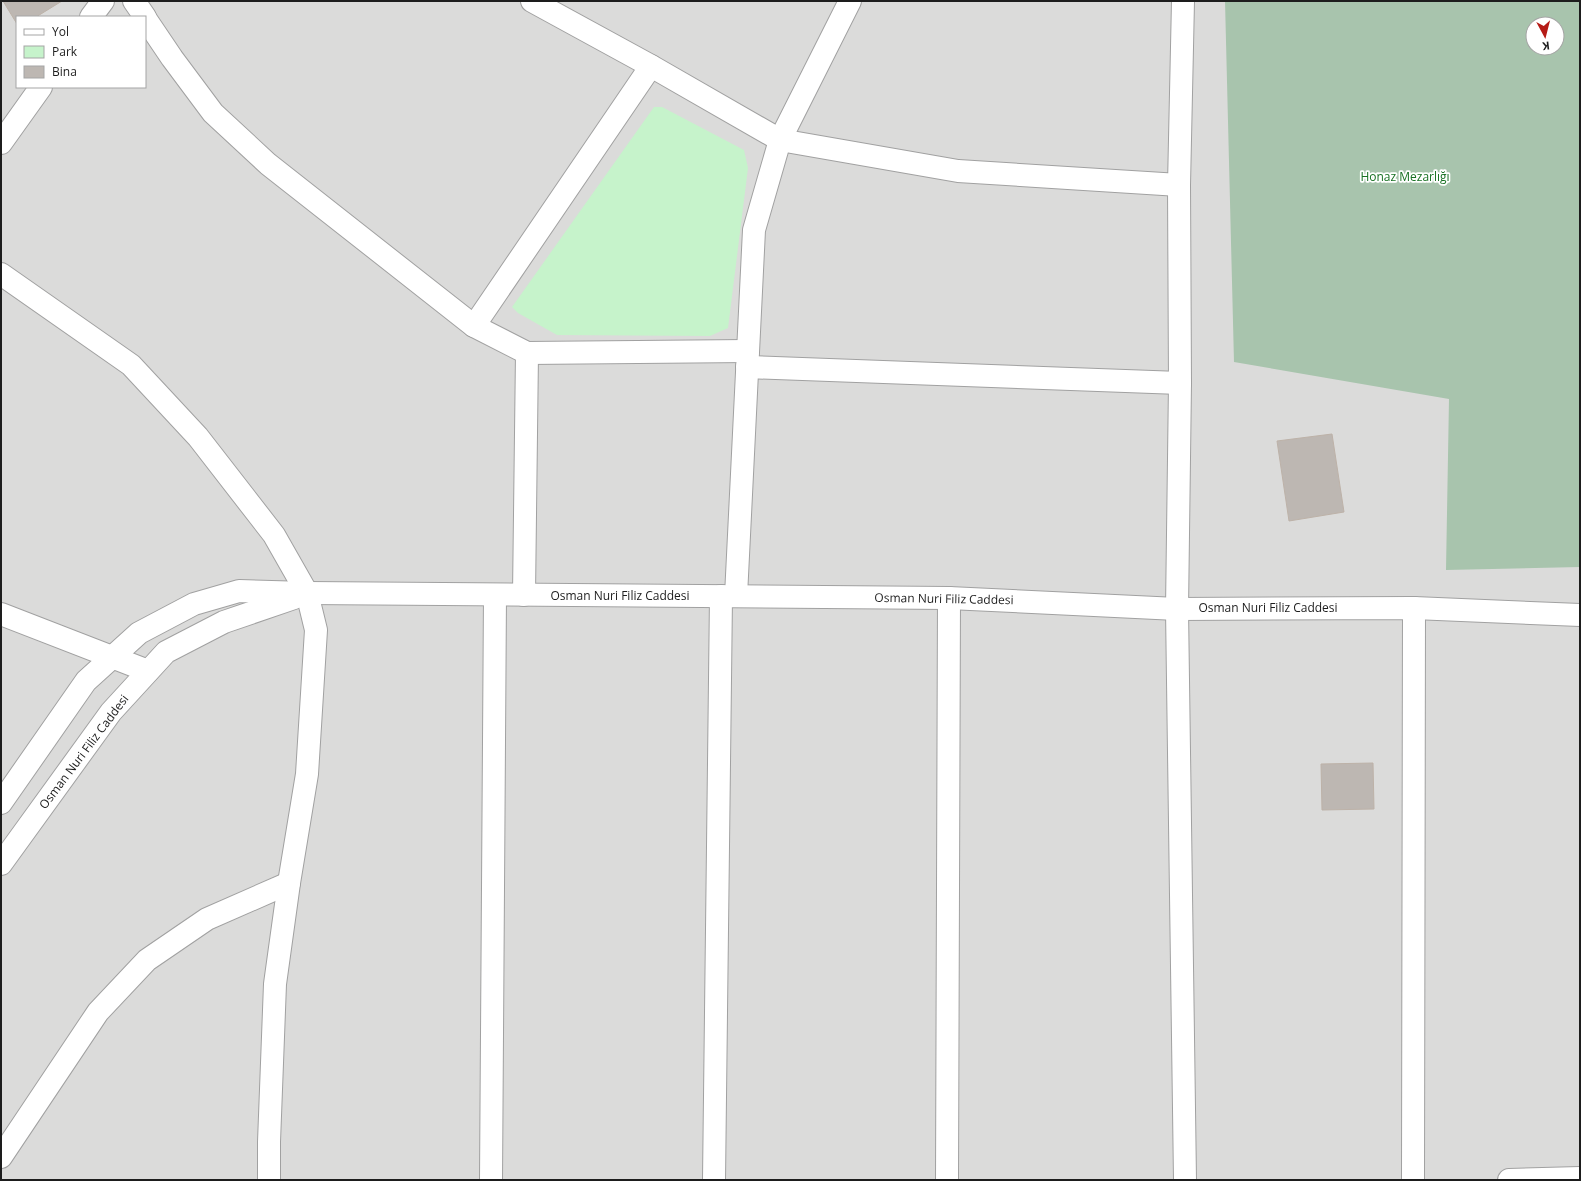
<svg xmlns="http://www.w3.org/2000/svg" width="1581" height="1181" font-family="'Open Sans',sans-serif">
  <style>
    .residential { fill: #dbdbda; fill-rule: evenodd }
    .cemetery { fill: #a8c4ad; fill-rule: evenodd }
    .park { fill: #c6f3cb }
    .building { fill: #bdb7b2; stroke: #bdb2a8 }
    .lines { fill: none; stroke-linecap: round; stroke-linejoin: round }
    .minor-casing { stroke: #a1a1a1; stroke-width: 24 }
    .tertiary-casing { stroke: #a1a1a1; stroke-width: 24 }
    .minor { stroke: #fff; stroke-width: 22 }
    .tertiary { stroke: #fff; stroke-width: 22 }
    .labels { text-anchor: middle; stroke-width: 3.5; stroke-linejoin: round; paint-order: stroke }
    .park-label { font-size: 12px; fill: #177022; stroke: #fff }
    .street-label { font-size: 12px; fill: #1d1d1d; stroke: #fff }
  </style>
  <rect width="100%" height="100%" fill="#edebe4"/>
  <path class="residential" d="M1,1H1580V1180H1ZM17,17H145V87H17ZM1533,24H1557V48H1533Z"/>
  <path class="cemetery" d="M1225,1H1580V567L1446,570L1449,399L1234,362ZM1533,24H1557V48H1533Z"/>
  <path class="park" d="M654,107H662L744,150L748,168L728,328L710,336L557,335L518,313L512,307Z"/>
  <g class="building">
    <path d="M3,1H62L36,17H17V24Z"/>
    <path d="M1332,434L1344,512L1289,521L1277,441Z"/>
    <path d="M1373,763L1374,809L1322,810L1321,764Z"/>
  </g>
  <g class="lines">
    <g class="minor-casing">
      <g id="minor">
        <path d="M134,1L145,17"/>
        <path d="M532,1L651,66L780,140L958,171L1179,185"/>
        <path d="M91,17L103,1"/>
        <path d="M145,18L172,58L213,113L268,164L474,326L527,353L748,351"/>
        <path d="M1,143L41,87"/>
        <path d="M1,274L131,365L198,437L274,535L307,593L316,630L307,774L289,883L275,984L269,1142V1180"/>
        <path d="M474,326L651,66"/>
        <path d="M747,367L1180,383"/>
        <path d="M524,595L527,353"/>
        <path d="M736,596L754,230L780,140L850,1"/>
        <path d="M1,614L148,671"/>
        <path d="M1,1157L98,1012L147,960L207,919L289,883"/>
        <path d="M491,1180L495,595"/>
        <path d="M714,1180L721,596"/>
        <path d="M947,1180L949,598"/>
        <path d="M1413,1180L1414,608"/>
        <path d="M1509,1180L1580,1178"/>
      </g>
    </g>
    <g class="tertiary-casing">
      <g id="tertiary">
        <path d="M1183,1L1179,185L1180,383L1177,609L1185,1180"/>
        <path d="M1,803L86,681L139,633L194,604L239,591L307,593L949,598L1177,609L1414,608L1580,615"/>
        <path d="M1,864L111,712L166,652L224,622L294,598"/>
      </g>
    </g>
    <use href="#minor" class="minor"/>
    <use href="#tertiary" class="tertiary"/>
  </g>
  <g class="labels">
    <g class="park-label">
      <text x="1405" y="181">Honaz Mezarlığı</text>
    </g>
    <g class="street-label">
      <text x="620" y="600">Osman Nuri Filiz Caddesi</text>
      <text transform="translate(944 599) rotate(1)" y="4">Osman Nuri Filiz Caddesi</text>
      <text x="1268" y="612">Osman Nuri Filiz Caddesi</text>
      <text transform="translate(84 752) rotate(-53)" y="4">Osman Nuri Filiz Caddesi</text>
    </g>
  </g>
  <rect width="1581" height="1181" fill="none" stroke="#1d1d1d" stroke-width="4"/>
  <rect x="16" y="16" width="130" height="72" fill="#ffffff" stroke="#a5a5a5"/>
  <rect x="24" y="29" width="20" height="6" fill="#ffffff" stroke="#a5a5a5"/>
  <text x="52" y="36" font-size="12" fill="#1d1d1d">Yol</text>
  <rect x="24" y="46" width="20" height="12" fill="#c6f3cb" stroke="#a5a5a5"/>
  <text x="52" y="56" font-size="12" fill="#1d1d1d">Park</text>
  <rect x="24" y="66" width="20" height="12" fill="#bdb7b2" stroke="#a5a5a5"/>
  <text x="52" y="76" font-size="12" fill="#1d1d1d">Bina</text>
  <g transform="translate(1545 36) rotate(173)"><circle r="19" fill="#ffffff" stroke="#a5a5a5"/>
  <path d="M0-3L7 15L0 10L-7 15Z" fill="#b51b16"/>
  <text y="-6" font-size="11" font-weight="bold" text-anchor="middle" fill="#1d1d1d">K</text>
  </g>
</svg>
